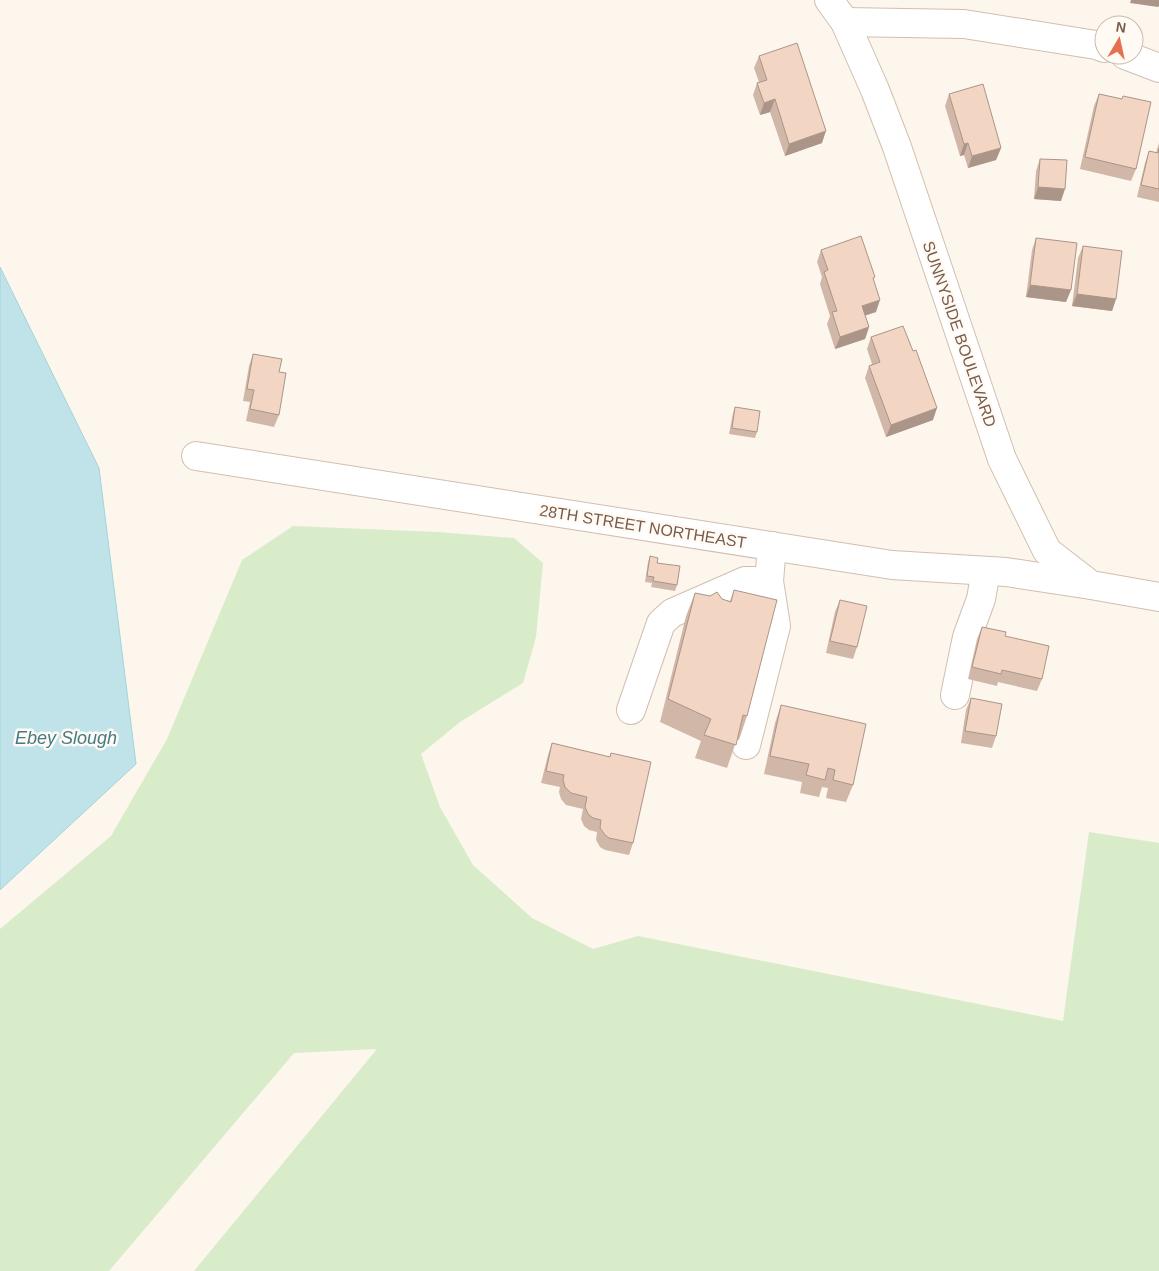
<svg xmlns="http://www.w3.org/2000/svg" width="1159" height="1271" font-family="Helvetica,sans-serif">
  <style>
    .green { fill: #d8ecc9 }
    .water { fill: #bfe3e8; stroke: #a5d3da }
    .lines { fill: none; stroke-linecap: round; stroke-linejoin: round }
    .minor-casing { stroke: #d1beb0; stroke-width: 30 }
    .minor { stroke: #fff; stroke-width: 28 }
    .wall { fill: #d1b7a8 }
    .shaded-wall { fill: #aa9588 }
    .building { fill: #f3d5c3; stroke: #aa9588 }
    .labels { text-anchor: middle; stroke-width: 5; stroke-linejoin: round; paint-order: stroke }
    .street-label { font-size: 16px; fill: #7a5c4d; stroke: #fffaf3 }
    .water-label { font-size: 18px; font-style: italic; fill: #437c86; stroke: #fffaf3 }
  </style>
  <rect width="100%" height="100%" fill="#fdf6ec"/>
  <path class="green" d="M293,526L437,532L514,538L543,563L536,637L523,683L460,722L421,754L440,807L473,865L532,918L593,949L638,936L1063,1021L1089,832L1159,843V1271H194L377,1049L294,1053L109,1271H0V929L111,836L167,739L242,560Z"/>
  <path class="water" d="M0,267L99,468L136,764L0,890Z"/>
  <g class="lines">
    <g class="minor-casing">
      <g id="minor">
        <path d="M829,0L845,22L875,90L897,147L1002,459L1047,551L1091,585L1159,597"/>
        <path d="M845,22L964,24L1096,45L1104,48"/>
        <path d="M1125,55L1159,68"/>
        <path d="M196,456L892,565L1006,572L1091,585"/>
        <path d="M955,695L967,637L981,599L986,571"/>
        <path d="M631,710L661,623L672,613L745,581H769L772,546"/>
        <path d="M746,745L776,626L769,581"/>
      </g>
    </g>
    <use href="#minor" class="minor"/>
  </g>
  <g class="wall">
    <path d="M759,56L822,143L785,156L770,112L760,115L753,95L757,83L759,82L754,68Z"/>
    <path d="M949,94L1001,148L996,160L968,168L964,155L960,156L945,106Z"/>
    <path d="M1099,94L1122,99L1136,169L1131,181L1080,169L1094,106Z"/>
    <path d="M1159,143V202L1137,197L1145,163L1149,151L1156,153Z"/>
    <path d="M1040,159L1061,201L1034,199L1036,171Z"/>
    <path d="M1036,238L1066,302L1026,297L1032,250Z"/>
    <path d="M1083,246L1116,299L1112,311L1072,306L1078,258Z"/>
    <path d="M821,250L874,281L876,312L865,315L869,327L865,339L835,349L827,324L830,316L820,284L822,277L817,262Z"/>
    <path d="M871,337L933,420L886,437L865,378L869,366L872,364L867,349Z"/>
    <path d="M253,354L279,372V415L274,427L246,421L250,402L243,401L249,366Z"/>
    <path d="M735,407L757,432L755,438L729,434L733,413Z"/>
    <path d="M650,556L657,563L677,585L675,591L651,587L652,583L645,582L648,562Z"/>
    <path d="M734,590L747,716L739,740L737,739L727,768L695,758L701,741L660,722L686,616L695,593L730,601Z"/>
    <path d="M840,600L857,647L853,659L826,653L835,612Z"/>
    <path d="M982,627L1005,636L1042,679L1037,691L998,682L997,686L968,679L977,639Z"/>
    <path d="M971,698L996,736L992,748L961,743L966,710Z"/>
    <path d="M781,705L853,785L846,802L826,798L828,788L822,787L819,797L800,793L802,782L764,774L775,723Z"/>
    <path d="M552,743L610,757L611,753L633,843L629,855L605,850L600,847L596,840L597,832L589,830L584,826L581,819L583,809L566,805L561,799L559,792L560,787L541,783L548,755Z"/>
  </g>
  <g class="shaded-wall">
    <path d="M1131,0H1159V6L1158,7L1130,3Z"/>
    <path d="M775,99L770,112L760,115L764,103Z"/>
    <path d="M826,131L822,143L785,156L789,144Z"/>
    <path d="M968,143L964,155L960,156L964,144Z"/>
    <path d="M1001,148L996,160L968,168L972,156Z"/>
    <path d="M1038,187L1065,189L1061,201L1034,199Z"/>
    <path d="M1030,285L1071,290L1066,302L1026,297Z"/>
    <path d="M1077,294L1116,299L1112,311L1072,306Z"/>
    <path d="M880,300L876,312L858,318L862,306Z"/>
    <path d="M869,327L865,339L835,349L840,337Z"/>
    <path d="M937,408L933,420L886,437L891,425Z"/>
  </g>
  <g class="building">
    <path d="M797,43L826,131L789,144L775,99L764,103L757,83L767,80L759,56Z"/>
    <path d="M983,84L1001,148L972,156L968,143L964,144L949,94Z"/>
    <path d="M1099,94L1122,99L1123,96L1151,102L1136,169L1085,157Z"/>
    <path d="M1159,148V189L1141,185L1149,151L1158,153Z"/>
    <path d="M1040,159L1067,160L1065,189L1038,187Z"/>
    <path d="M861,236L875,277L873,278L880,300L862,306L869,327L840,337L832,312L837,311L824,272L828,270L821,250Z"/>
    <path d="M1036,238L1077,243L1071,290L1030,285Z"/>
    <path d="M1083,246L1122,251L1116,299L1077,294Z"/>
    <path d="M903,326L913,351L916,350L937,408L891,425L869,366L880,362L871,337Z"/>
    <path d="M253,354L282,359L279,372L286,373L279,415L250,409L254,390L247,389Z"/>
    <path d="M735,407L760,411L757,432L732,428Z"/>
    <path d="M650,556L658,558L657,563L680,566L677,585L653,581L654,577L647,576Z"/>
    <path d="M734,590L777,600L747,716L743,715L736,745L704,735L711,719L668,699L695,593L710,596L717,592L722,599L731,602Z"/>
    <path d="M840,600L867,606L857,647L830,641Z"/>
    <path d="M982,627L1006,632L1005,636L1049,646L1042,679L1002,670L1001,674L972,667Z"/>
    <path d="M971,698L1002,704L996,736L965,731Z"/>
    <path d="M781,705L866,724L853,785L833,780L835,770L828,768L825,780L806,775L809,764L770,756Z"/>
    <path d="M552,743L610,757L611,753L651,762L633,843L609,838L605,835L600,828L601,820L593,818L588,814L585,807L587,797L571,793L565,787L563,780L564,775L546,771Z"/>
  </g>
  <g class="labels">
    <g class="street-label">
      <text transform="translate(960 334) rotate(71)" y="6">SUNNYSIDE BOULEVARD</text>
      <text transform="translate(643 526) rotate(9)" y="6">28TH STREET NORTHEAST</text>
    </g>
    <g class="water-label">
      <text x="66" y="744">Ebey Slough</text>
    </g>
  </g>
  <g transform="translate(1119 40) rotate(9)"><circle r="24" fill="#fffaf3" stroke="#cabbb1"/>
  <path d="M0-4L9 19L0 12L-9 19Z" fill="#e76f51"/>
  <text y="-8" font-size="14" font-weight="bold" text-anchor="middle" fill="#7a5c4d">N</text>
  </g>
</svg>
